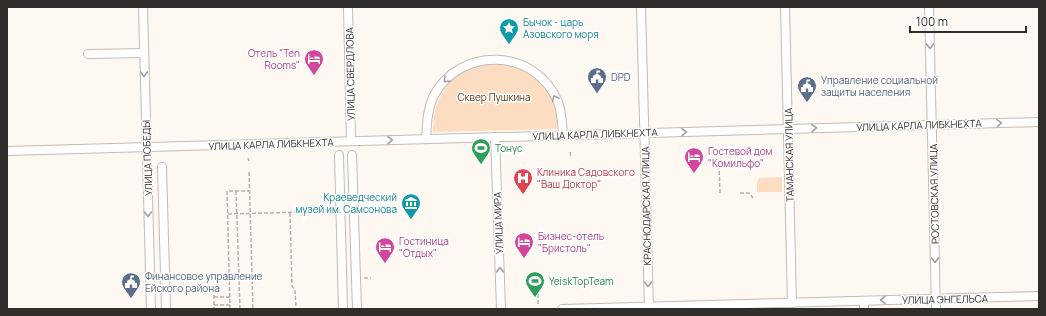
<svg xmlns="http://www.w3.org/2000/svg" width="1046" height="316" font-family="Manrope,sans-serif">
  <style>
    .green { fill: #fdddc2 }
    .lines { fill: none; stroke-linecap: round; stroke-linejoin: round }
    .minor-casing { stroke: #c4bbb3; stroke-width: 10 }
    .path { stroke: #b6b0ac; stroke-width: 1.5; stroke-dasharray: 4 2; stroke-linecap: butt }
    .minor { stroke: #fff; stroke-width: 8 }
    .oneway { stroke: #a2a09f }
    .labels { text-anchor: middle; stroke-width: 3; stroke-linejoin: round; paint-order: stroke }
    .culture-label { font-size: 10px; fill: #0d838f; stroke: #fff; text-anchor: start }
    .hotel-label { font-size: 10px; fill: #b23c85; stroke: #fff; text-anchor: start }
    .street-label { font-size: 10px; fill: #312d2a; stroke: #fff }
    .service-label { font-size: 10px; fill: #4e5e75; stroke: #fff; text-anchor: start }
    .park-label { font-size: 10px; fill: #5b360e; stroke: #fff }
    .leisure-label { font-size: 10px; fill: #27864d; stroke: #fff; text-anchor: start }
    .health-label { font-size: 10px; fill: #be3a42; stroke: #fff; text-anchor: start }
  </style>
  <rect width="100%" height="100%" fill="#fef8f3"/>
  <g class="green">
    <path d="M496,63C501,64 506,64 511,65C534,71 552,91 556,113C557,118 557,124 557,129L433,132C433,101 447,75 477,66C483,64 490,64 496,63Z"/>
    <path d="M782,177V192H757V182L759,178Z"/>
  </g>
  <g class="lines">
    <g class="minor-casing">
      <g id="minor">
        <path d="M143,7L151,309"/>
        <path d="M348,7L351,141"/>
        <path d="M641,7L649,309"/>
        <path d="M785,7L792,303"/>
        <path d="M929,7L936,309"/>
        <path d="M88,54L144,53"/>
        <path d="M495,137L501,309"/>
        <path d="M426,139C427,125 427,111 433,97C460,45 536,48 558,102C562,113 562,124 563,135"/>
        <path d="M7,151L1039,122"/>
        <path d="M339,155L343,309"/>
        <path d="M352,155L357,309"/>
        <path d="M162,167L166,309"/>
        <path d="M864,301V309"/>
        <path d="M562,309L1039,296"/>
      </g>
    </g>
    <g class="path">
      <path d="M570,152L571,158"/>
      <path d="M248,158L249,161"/>
      <path d="M719,165L720,193"/>
      <path d="M249,172L253,309"/>
      <path d="M236,191L240,309"/>
      <path d="M740,193H749L753,198"/>
      <path d="M290,213L292,286L295,290L296,309"/>
      <path d="M228,214L305,212"/>
      <path d="M364,278H371"/>
      <path d="M538,288V304"/>
      <path d="M173,289L214,288V309"/>
      <path d="M214,297H230"/>
      <path d="M214,305H230"/>
      <path d="M230,309L227,191H249"/>
    </g>
    <use href="#minor" class="minor"/>
  </g>
  <defs><path id="oneway-chevron" d="M-2-3.5L2.5 0L-2 3.5" fill="none" stroke-width="1.6" stroke-linecap="round" stroke-linejoin="round"/></defs>
  <g class="oneway">
    <use href="#oneway-chevron" transform="translate(930 46) rotate(88)"/>
    <use href="#oneway-chevron" transform="translate(144 74) rotate(89)"/>
    <use href="#oneway-chevron" transform="translate(446 80) rotate(135)"/>
    <use href="#oneway-chevron" transform="translate(555 98) rotate(-116)"/>
    <use href="#oneway-chevron" transform="translate(999 123) rotate(-2)"/>
    <use href="#oneway-chevron" transform="translate(814 128) rotate(-2)"/>
    <use href="#oneway-chevron" transform="translate(684 132) rotate(-2)"/>
    <use href="#oneway-chevron" transform="translate(390 140) rotate(-2)"/>
    <use href="#oneway-chevron" transform="translate(148 214) rotate(88)"/>
    <use href="#oneway-chevron" transform="translate(935 260) rotate(89)"/>
    <use href="#oneway-chevron" transform="translate(500 270) rotate(-92)"/>
    <use href="#oneway-chevron" transform="translate(648 284) rotate(89)"/>
    <use href="#oneway-chevron" transform="translate(883 300) rotate(178)"/>
  </g>
  <defs>
    <g id="sight-pin" transform="scale(1)"><path d="M0 17L-7.5 6A9.5 9.5 0 1 1 7.5 6Z" fill="#0f9aa8" stroke="#fff"/><path d="M0-6L1.8-2.2L6-1.7L2.9 1.2L3.7 5.4L0 3.3L-3.7 5.4L-2.9 1.2L-6-1.7L-1.8-2.2Z" fill="#fff"/></g>
    <g id="hotel-pin" transform="scale(1)"><path d="M0 17L-7.5 6A9.5 9.5 0 1 1 7.5 6Z" fill="#d1479c" stroke="#fff"/><path d="M-6-4.5h1.5V1H6V5H4.5V3h-9V5H-6ZM-4 0a1.8 1.8 0 1 1 3.6 0ZM.5 0V-2.5h3Q6-2.5 6 0Z" fill="#fff"/></g>
    <g id="civic-pin" transform="scale(1)"><path d="M0 17L-7.5 6A9.5 9.5 0 1 1 7.5 6Z" fill="#5c6f8a" stroke="#fff"/><path d="M-.6-6.5H3V-4.5H.6V-3L4-1V1h2V6H-6V1h2V-1L-.6-3ZM-1.2 2.5V6h2.4V2.5Z" fill="#fff"/></g>
    <g id="stadium-pin" transform="scale(1)"><path d="M0 17L-7.5 6A9.5 9.5 0 1 1 7.5 6Z" fill="#2e9e5b" stroke="#fff"/><path d="M0-5a6.5 5 0 1 0 0 10a6.5 5 0 1 0 0-10ZM-3.5-1.8h7v3.6h-7Z" fill="#fff"/></g>
    <g id="hospital-pin" transform="scale(1)"><path d="M0 17L-7.5 6A9.5 9.5 0 1 1 7.5 6Z" fill="#e0444e" stroke="#fff"/><path d="M-5-5h3v3.5h4V-5h3V5h-3V1.5h-4V5h-3Z" fill="#fff"/></g>
    <g id="museum-pin" transform="scale(1)"><path d="M0 17L-7.5 6A9.5 9.5 0 1 1 7.5 6Z" fill="#0f9aa8" stroke="#fff"/><path d="M0-6L6-3V-2H-6V-3ZM-5-1h2V3h-2ZM-1-1h2V3h-2ZM3-1h2V3H3ZM-6 4H6V6H-6Z" fill="#fff"/></g>
  </defs>
  <g fill-rule="evenodd">
    <use href="#sight-pin" x="509" y="28"/>
    <use href="#hotel-pin" x="314" y="59"/>
    <use href="#civic-pin" x="597" y="77"/>
    <use href="#civic-pin" x="807" y="86"/>
    <use href="#stadium-pin" x="481" y="148"/>
    <use href="#hotel-pin" x="694" y="157"/>
    <use href="#hospital-pin" x="523" y="178"/>
    <use href="#museum-pin" x="411" y="203"/>
    <use href="#hotel-pin" x="524" y="242"/>
    <use href="#hotel-pin" x="385" y="247"/>
    <use href="#stadium-pin" x="535" y="281"/>
    <use href="#civic-pin" x="131" y="282"/>
  </g>
  <g class="labels">
    <g class="culture-label">
      <text x="523" y="26">Бычок - царь<tspan x="523" dy="12">Азовского моря</tspan></text>
      <text x="397" y="201" text-anchor="end">Краеведческий<tspan x="397" dy="12">музей им. Самсонова</tspan></text>
    </g>
    <g class="hotel-label">
      <text x="300" y="57" text-anchor="end">Отель "Ten<tspan x="300" dy="12">Rooms"</tspan></text>
      <text x="708" y="155">Гостевой дом<tspan x="708" dy="12">"Комильфо"</tspan></text>
      <text x="538" y="240">Бизнес-отель<tspan x="538" dy="12">"Бристоль"</tspan></text>
      <text x="399" y="245">Гостиница<tspan x="399" dy="12">"Отдых"</tspan></text>
    </g>
    <g class="street-label">
      <text transform="translate(350 74) rotate(-91)" y="4">УЛИЦА СВЕРДЛОВА</text>
      <text transform="translate(919 125) rotate(-2)" y="4">УЛИЦА КАРЛА ЛИБКНЕХТА</text>
      <text transform="translate(595 134) rotate(-2)" y="4">УЛИЦА КАРЛА ЛИБКНЕХТА</text>
      <text transform="translate(271 144) rotate(-2)" y="4">УЛИЦА КАРЛА ЛИБКНЕХТА</text>
      <text transform="translate(789 155) rotate(-91)" y="4">ТАМАНСКАЯ УЛИЦА</text>
      <text transform="translate(147 158) rotate(-92)" y="4">УЛИЦА ПОБЕДЫ</text>
      <text transform="translate(934 194) rotate(-91)" y="4">РОСТОВСКАЯ УЛИЦА</text>
      <text transform="translate(646 206) rotate(-91)" y="4">КРАСНОДАРСКАЯ УЛИЦА</text>
      <text transform="translate(498 223) rotate(-92)" y="4">УЛИЦА МИРА</text>
      <text transform="translate(945 299) rotate(-1)" y="4">УЛИЦА ЭНГЕЛЬСА</text>
    </g>
    <g class="service-label">
      <text x="611" y="81">DPD</text>
      <text x="821" y="84">Управление социальной<tspan x="821" dy="12">защиты населения</tspan></text>
      <text x="145" y="280">Финансовое управление<tspan x="145" dy="12">Ейского района</tspan></text>
    </g>
    <g class="park-label">
      <text x="494" y="101">Сквер Пушкина</text>
    </g>
    <g class="leisure-label">
      <text x="495" y="152">Тонус</text>
      <text x="549" y="285">YeiskTopTeam</text>
    </g>
    <g class="health-label">
      <text x="537" y="176">Клиника Садовского<tspan x="537" dy="12">"Ваш Доктор"</tspan></text>
    </g>
  </g>
  <rect width="1046" height="316" fill="none" stroke="#312d2a" stroke-width="16"/>
  <path d="M910 26v6h116v-6" fill="none" stroke="#312d2a" stroke-width="2"/>
  <text x="916" y="26" font-size="12" fill="#312d2a" stroke="#ffffff" stroke-width="3" paint-order="stroke">100 m</text>
</svg>
